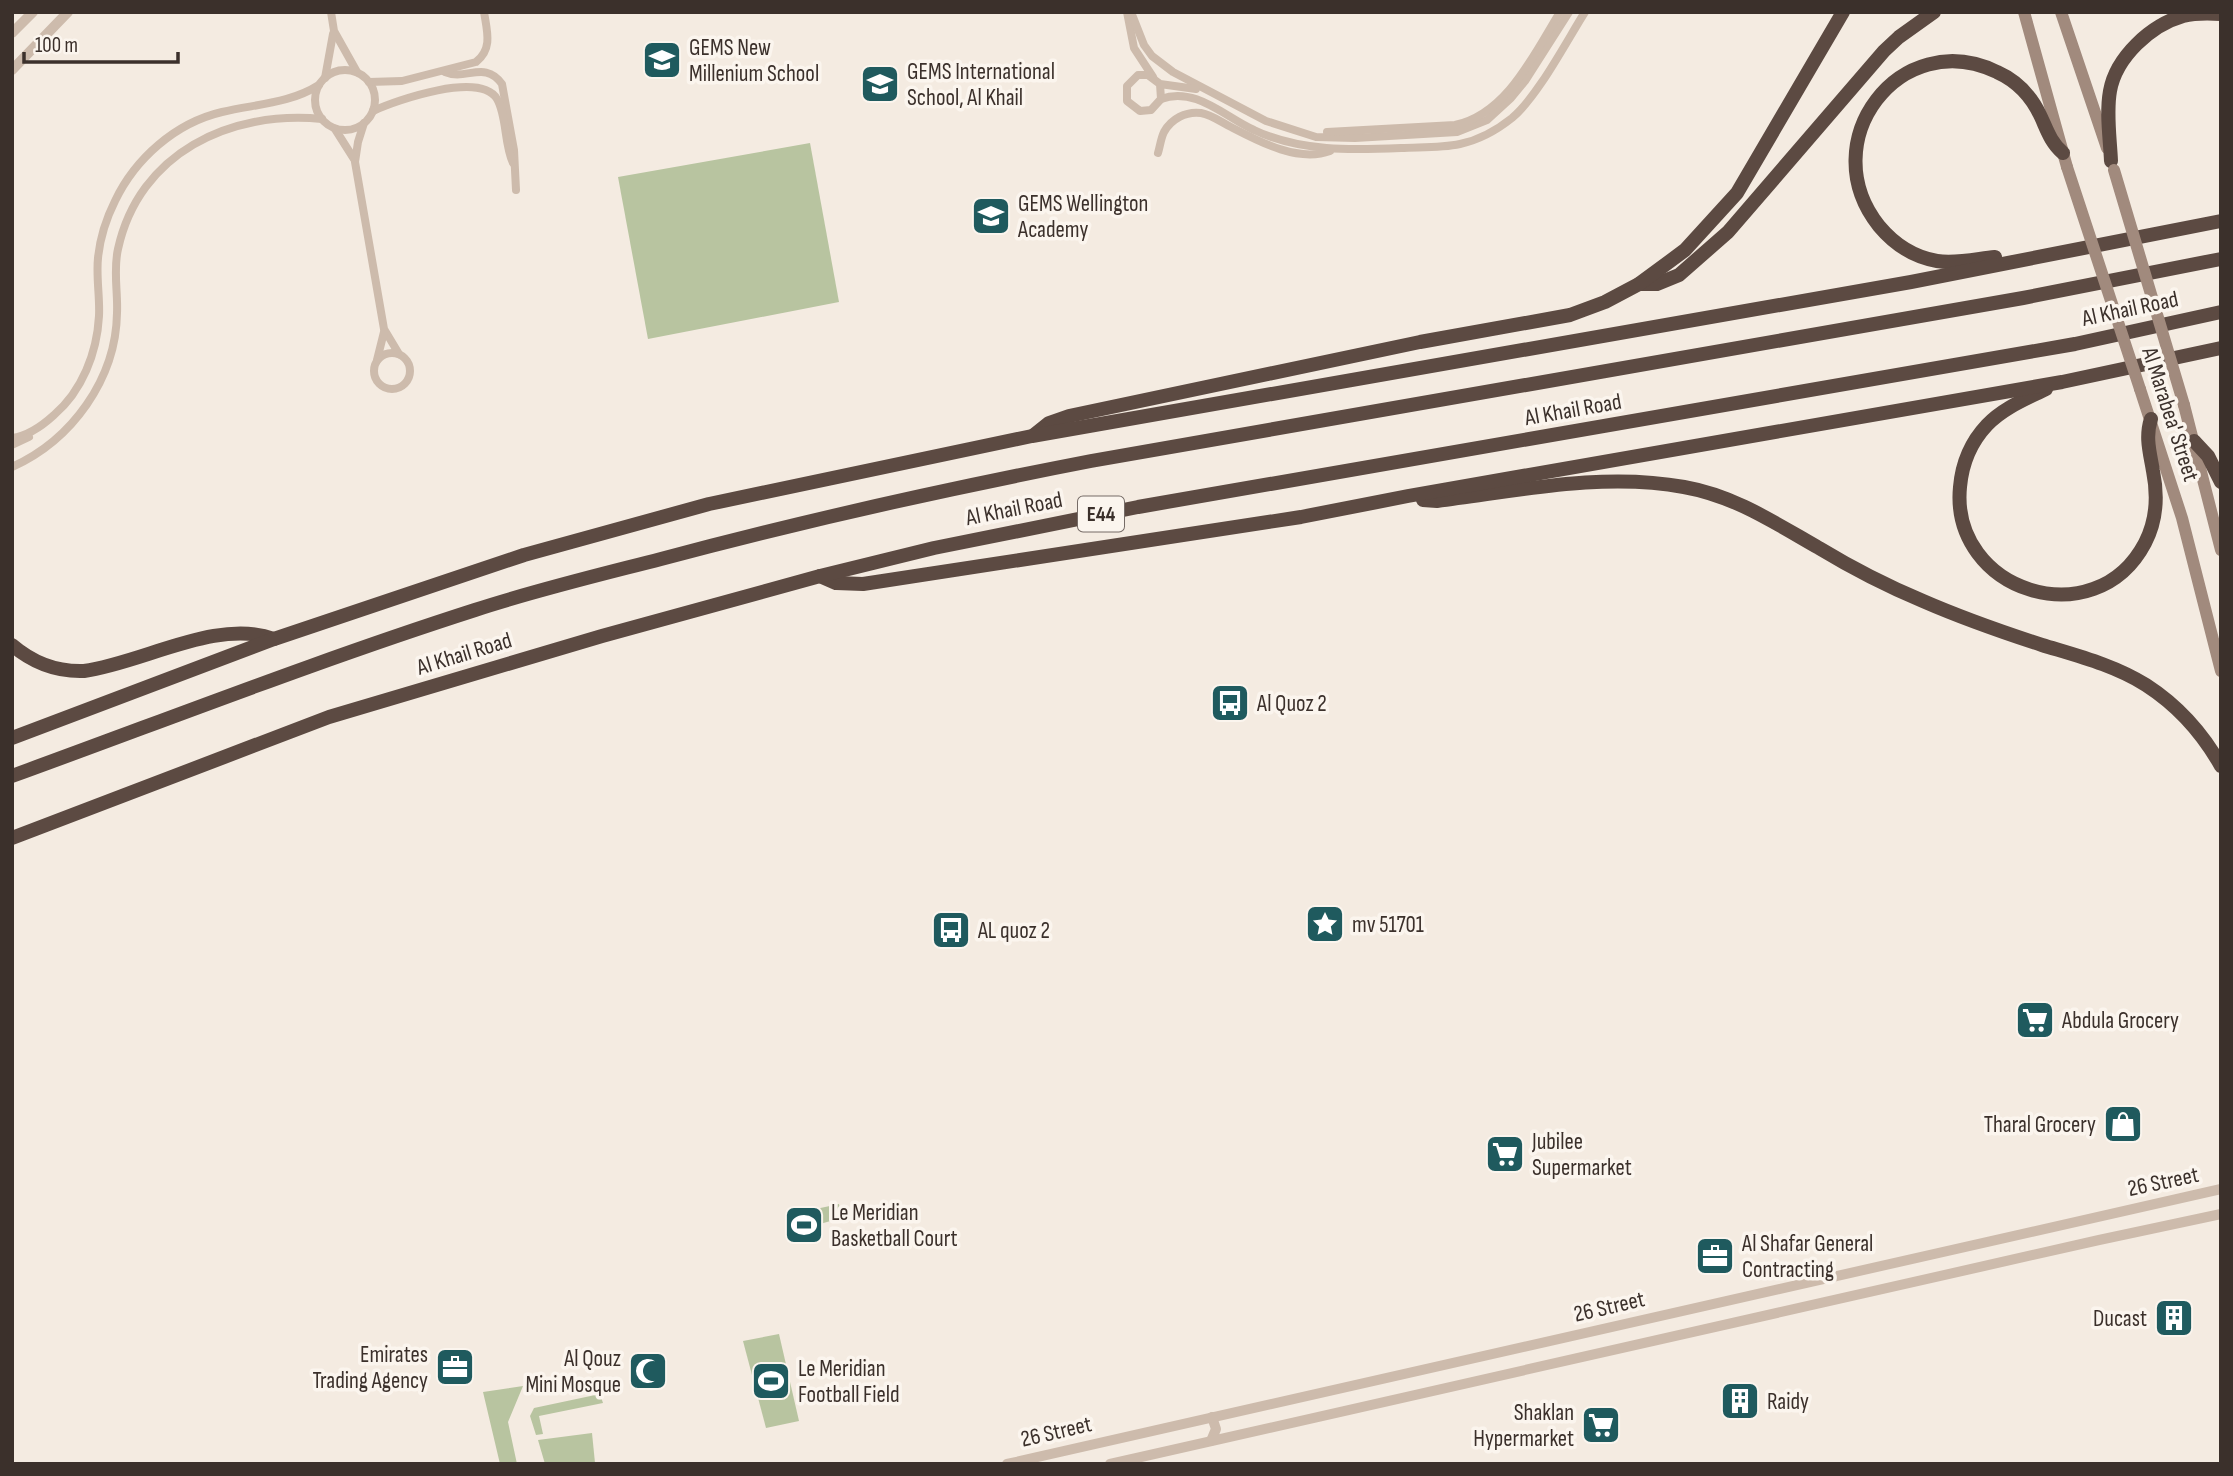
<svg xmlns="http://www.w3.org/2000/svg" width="2233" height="1476" font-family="'Sofia Sans Condensed',sans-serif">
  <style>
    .green { fill: #b8c4a0 }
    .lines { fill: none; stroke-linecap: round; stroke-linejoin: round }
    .minor { stroke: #cdbbac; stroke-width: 8 }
    .tertiary { stroke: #cdbbac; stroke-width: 10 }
    .secondary { stroke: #a18a7d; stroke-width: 12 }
    .motorway { stroke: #5c4a42; stroke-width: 14 }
    .secondary-bridge { stroke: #a18a7d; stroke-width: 12 }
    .labels { text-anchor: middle; stroke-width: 7; stroke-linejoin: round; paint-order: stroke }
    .shield { fill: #fbf5ee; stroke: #756b66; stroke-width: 2 }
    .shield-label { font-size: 21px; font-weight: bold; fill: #3b302b }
    .poi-label { font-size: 23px; fill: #3b302b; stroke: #fbf5ee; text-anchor: start }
    .street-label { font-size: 23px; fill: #3b302b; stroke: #fbf5ee }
  </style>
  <rect width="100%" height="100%" fill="#f4ebe1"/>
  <g class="green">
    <path d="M810,143L839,302L648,339L618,177Z"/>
    <path d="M839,1204L841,1218L792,1232L788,1215Z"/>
    <path d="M779,1334L799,1421L766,1428L743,1341Z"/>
    <path d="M523,1386L508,1422L517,1464H500L483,1392Z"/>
    <path d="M600,1394L603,1403L539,1416L543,1434L536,1435L530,1416L534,1408Z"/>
    <path d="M592,1433L595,1463L545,1464L538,1440Z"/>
  </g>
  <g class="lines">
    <g class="minor">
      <path d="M331,12L334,31L357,72"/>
      <path d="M1127,12L1134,48L1153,77"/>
      <path d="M1131,12L1144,45L1152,56L1173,72L1266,121L1316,137L1355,138L1457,132L1487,120L1511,98L1525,81L1569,12"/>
      <circle cx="345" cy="100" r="30"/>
      <path d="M445,72C466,81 485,60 502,84L514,150L516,190"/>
      <path d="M325,78L333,34"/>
      <path d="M369,82L402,81L476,62C493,49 487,31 484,12"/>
      <path d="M1160,84L1161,99L1151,110L1140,111L1127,101V86L1138,75H1148L1160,84L1196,89"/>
      <path d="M1161,99C1195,86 1225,117 1254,130C1300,152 1352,150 1401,148C1421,147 1441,148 1460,144C1479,140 1497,130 1512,118C1538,96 1566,42 1585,12"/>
      <path d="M373,111C397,100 480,71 497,99C507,116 504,144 513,163"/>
      <path d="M364,123L358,142L355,162L384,329L399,354"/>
      <path d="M335,129L354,159"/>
      <path d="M1327,132L1455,125C1507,114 1534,54 1560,12"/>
      <path d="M1158,153C1160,146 1161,138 1164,132C1171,119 1186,111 1201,113C1212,115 1221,122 1231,127C1258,141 1298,163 1330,151"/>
      <circle cx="392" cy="371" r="18"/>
      <path d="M377,360L384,332"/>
      <path d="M12,438C28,436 42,426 54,415C82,391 97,353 99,316C100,297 96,277 98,258C100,238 106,219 115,201C135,159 175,123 222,112C255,104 289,104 319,85"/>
      <path d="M12,445L29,437"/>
      <path d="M12,467C72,440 116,379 117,313C118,291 113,271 118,249C139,153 230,110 322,119"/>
    </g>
    <g class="tertiary">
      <path d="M12,33L33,12"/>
      <path d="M12,70L68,12"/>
      <path d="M1211,1441L1216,1429L1212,1417"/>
      <path d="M1007,1464L2221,1189"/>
      <path d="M1110,1464L2099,1240L2221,1214"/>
    </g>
    <g class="secondary">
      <path d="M2024,12L2067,167"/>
      <path d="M2061,12L2107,148"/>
      <path d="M2140,389L2182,518L2221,671"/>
      <path d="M2184,405L2221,550"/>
    </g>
    <g class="motorway">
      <path d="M2111,161C2110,138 2106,113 2110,91C2116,57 2151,25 2183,16C2195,13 2208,13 2221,14"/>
      <path d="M1995,257C1976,259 1956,264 1937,261C1914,257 1894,244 1879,226C1812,142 1900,25 1997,72C2017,81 2032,97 2041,117C2047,130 2051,143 2063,153"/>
      <path d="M1639,284H1657L1679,275L1728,232L1884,51L1899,37L1934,12"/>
      <path d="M2046,389C2026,399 2003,408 1987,425C1971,442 1962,464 1960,487C1950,591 2095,638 2145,543C2157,520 2158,496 2153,471C2150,453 2145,437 2151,419"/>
      <path d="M1034,435L1049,423L1069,416L1420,342L1570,315L1605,302L1639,284L1685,250L1737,193L1843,12"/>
      <path d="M2194,441L2208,456L2221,482"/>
      <path d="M1423,500L1437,501C1518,491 1602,472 1684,487C1735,496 1775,523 1819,548C1852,568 1887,586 1923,601C1962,618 2002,632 2042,645C2078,656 2114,665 2146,685C2177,705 2203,734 2221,766"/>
      <path d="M820,576L836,583L863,584L1301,517L1408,496L2062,382L2221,348"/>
      <path d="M12,645C33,663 56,672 84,671C143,663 217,618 274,639"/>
      <path d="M12,738L274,639L524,555L709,504L1032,436L1911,282L2221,221"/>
      <path d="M12,776C166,720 319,660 475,610C536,590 599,575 661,559C803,521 946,489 1091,461L2023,298L2221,259"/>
      <path d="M12,838L329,717L602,636L820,576L934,548L1138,507L2075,344L2221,312"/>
    </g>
    <g class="secondary-bridge">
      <path d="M2067,167L2140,389"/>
      <path d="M2114,170L2184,405"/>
    </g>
  </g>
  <defs>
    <g id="school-square" transform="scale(2.0125)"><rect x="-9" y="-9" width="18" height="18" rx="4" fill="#1f5a5e" stroke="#fbf5ee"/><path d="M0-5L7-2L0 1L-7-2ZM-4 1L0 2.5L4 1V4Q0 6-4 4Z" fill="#fff"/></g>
    <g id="bus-square" transform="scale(2.0125)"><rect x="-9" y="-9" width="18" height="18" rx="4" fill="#1f5a5e" stroke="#fbf5ee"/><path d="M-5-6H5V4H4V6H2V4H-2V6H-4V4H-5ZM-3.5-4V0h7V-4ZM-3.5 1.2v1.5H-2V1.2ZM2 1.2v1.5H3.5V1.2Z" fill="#fff"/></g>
    <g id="sight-square" transform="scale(2.0125)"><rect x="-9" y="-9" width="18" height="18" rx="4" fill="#1f5a5e" stroke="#fbf5ee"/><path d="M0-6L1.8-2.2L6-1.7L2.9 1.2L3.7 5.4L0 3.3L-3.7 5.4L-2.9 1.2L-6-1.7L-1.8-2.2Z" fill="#fff"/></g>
    <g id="supermarket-square" transform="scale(2.0125)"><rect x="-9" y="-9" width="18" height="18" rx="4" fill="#1f5a5e" stroke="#fbf5ee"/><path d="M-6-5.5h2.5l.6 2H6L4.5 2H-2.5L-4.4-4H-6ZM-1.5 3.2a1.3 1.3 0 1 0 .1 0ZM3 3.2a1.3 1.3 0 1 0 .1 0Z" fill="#fff"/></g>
    <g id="shop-square" transform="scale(2.0125)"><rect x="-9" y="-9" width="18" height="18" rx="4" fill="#1f5a5e" stroke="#fbf5ee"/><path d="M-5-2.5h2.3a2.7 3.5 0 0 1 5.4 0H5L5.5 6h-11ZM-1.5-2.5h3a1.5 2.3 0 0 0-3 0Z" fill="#fff"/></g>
    <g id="stadium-square" transform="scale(2.0125)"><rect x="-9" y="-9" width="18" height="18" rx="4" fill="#1f5a5e" stroke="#fbf5ee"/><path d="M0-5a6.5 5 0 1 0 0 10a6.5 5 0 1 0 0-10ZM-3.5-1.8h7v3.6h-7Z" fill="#fff"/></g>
    <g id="office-square" transform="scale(2.0125)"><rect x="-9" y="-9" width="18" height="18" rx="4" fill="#1f5a5e" stroke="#fbf5ee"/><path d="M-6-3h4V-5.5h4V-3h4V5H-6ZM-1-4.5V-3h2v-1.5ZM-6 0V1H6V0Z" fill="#fff"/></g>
    <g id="building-square" transform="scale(2.0125)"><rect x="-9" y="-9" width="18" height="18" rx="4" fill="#1f5a5e" stroke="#fbf5ee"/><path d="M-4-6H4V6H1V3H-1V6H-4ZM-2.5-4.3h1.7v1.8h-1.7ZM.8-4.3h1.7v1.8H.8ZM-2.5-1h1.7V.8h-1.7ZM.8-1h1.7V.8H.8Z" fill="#fff"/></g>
    <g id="mosque-square" transform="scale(2.0125)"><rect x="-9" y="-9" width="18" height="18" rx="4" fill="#1f5a5e" stroke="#fbf5ee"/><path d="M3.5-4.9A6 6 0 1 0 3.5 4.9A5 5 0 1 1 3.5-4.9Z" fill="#fff"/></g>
  </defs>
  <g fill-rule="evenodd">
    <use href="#school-square" x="662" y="60"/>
    <use href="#school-square" x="880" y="84"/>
    <use href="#school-square" x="991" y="216"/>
    <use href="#bus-square" x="1230" y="703"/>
    <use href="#sight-square" x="1325" y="924"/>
    <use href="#bus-square" x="951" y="930"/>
    <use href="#supermarket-square" x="2035" y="1020"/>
    <use href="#shop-square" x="2123" y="1124"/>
    <use href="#supermarket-square" x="1505" y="1154"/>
    <use href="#stadium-square" x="804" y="1225"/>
    <use href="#office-square" x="1715" y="1256"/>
    <use href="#building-square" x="2174" y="1318"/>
    <use href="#office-square" x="455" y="1367"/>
    <use href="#mosque-square" x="648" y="1371"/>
    <use href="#stadium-square" x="771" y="1381"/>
    <use href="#building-square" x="1740" y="1401"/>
    <use href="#supermarket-square" x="1601" y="1425"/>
  </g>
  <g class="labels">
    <rect class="shield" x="1078" y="496.5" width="46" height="35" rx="5"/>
    <g class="shield-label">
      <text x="1101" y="521">E44</text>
    </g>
    <g class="poi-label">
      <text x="689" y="55">GEMS New<tspan x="689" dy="26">Millenium School</tspan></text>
      <text x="907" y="79">GEMS International<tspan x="907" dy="26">School, Al Khail</tspan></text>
      <text x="1018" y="211">GEMS Wellington<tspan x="1018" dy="26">Academy</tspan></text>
      <text x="1257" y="711">Al Quoz 2</text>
      <text x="1352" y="932">mv 51701</text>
      <text x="978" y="938">AL quoz 2</text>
      <text x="2062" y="1028">Abdula Grocery</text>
      <text x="2096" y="1132" text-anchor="end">Tharal Grocery</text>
      <text x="1532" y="1149">Jubilee<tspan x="1532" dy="26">Supermarket</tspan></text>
      <text x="831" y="1220">Le Meridian<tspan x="831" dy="26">Basketball Court</tspan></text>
      <text x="1742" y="1251">Al Shafar General<tspan x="1742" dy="26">Contracting</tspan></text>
      <text x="2147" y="1326" text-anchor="end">Ducast</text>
      <text x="428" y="1362" text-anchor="end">Emirates<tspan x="428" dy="26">Trading Agency</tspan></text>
      <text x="621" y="1366" text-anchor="end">Al Qouz<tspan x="621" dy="26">Mini Mosque</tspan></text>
      <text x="798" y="1376">Le Meridian<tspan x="798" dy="26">Football Field</tspan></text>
      <text x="1767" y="1409">Raidy</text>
      <text x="1574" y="1420" text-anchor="end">Shaklan<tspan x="1574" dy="26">Hypermarket</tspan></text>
    </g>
    <g class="street-label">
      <text transform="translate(2130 308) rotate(-12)" y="8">Al Khail Road</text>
      <text transform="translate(1573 409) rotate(-10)" y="8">Al Khail Road</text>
      <text transform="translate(2171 414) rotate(72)" y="8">Al Marabea' Street</text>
      <text transform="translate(1014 508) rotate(-11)" y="8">Al Khail Road</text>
      <text transform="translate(464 653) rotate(-17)" y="8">Al Khail Road</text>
      <text transform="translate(2163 1181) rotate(-12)" y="8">26 Street</text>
      <text transform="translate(1609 1306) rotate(-13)" y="8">26 Street</text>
      <text transform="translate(1056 1431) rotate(-13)" y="8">26 Street</text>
    </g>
  </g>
  <rect width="2233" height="1476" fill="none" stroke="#3b302b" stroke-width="28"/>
  <path d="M24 52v10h154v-10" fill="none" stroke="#3b302b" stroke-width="3.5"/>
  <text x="35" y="52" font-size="21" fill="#3b302b" stroke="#fbf5ee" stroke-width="5" paint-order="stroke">100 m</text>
</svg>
